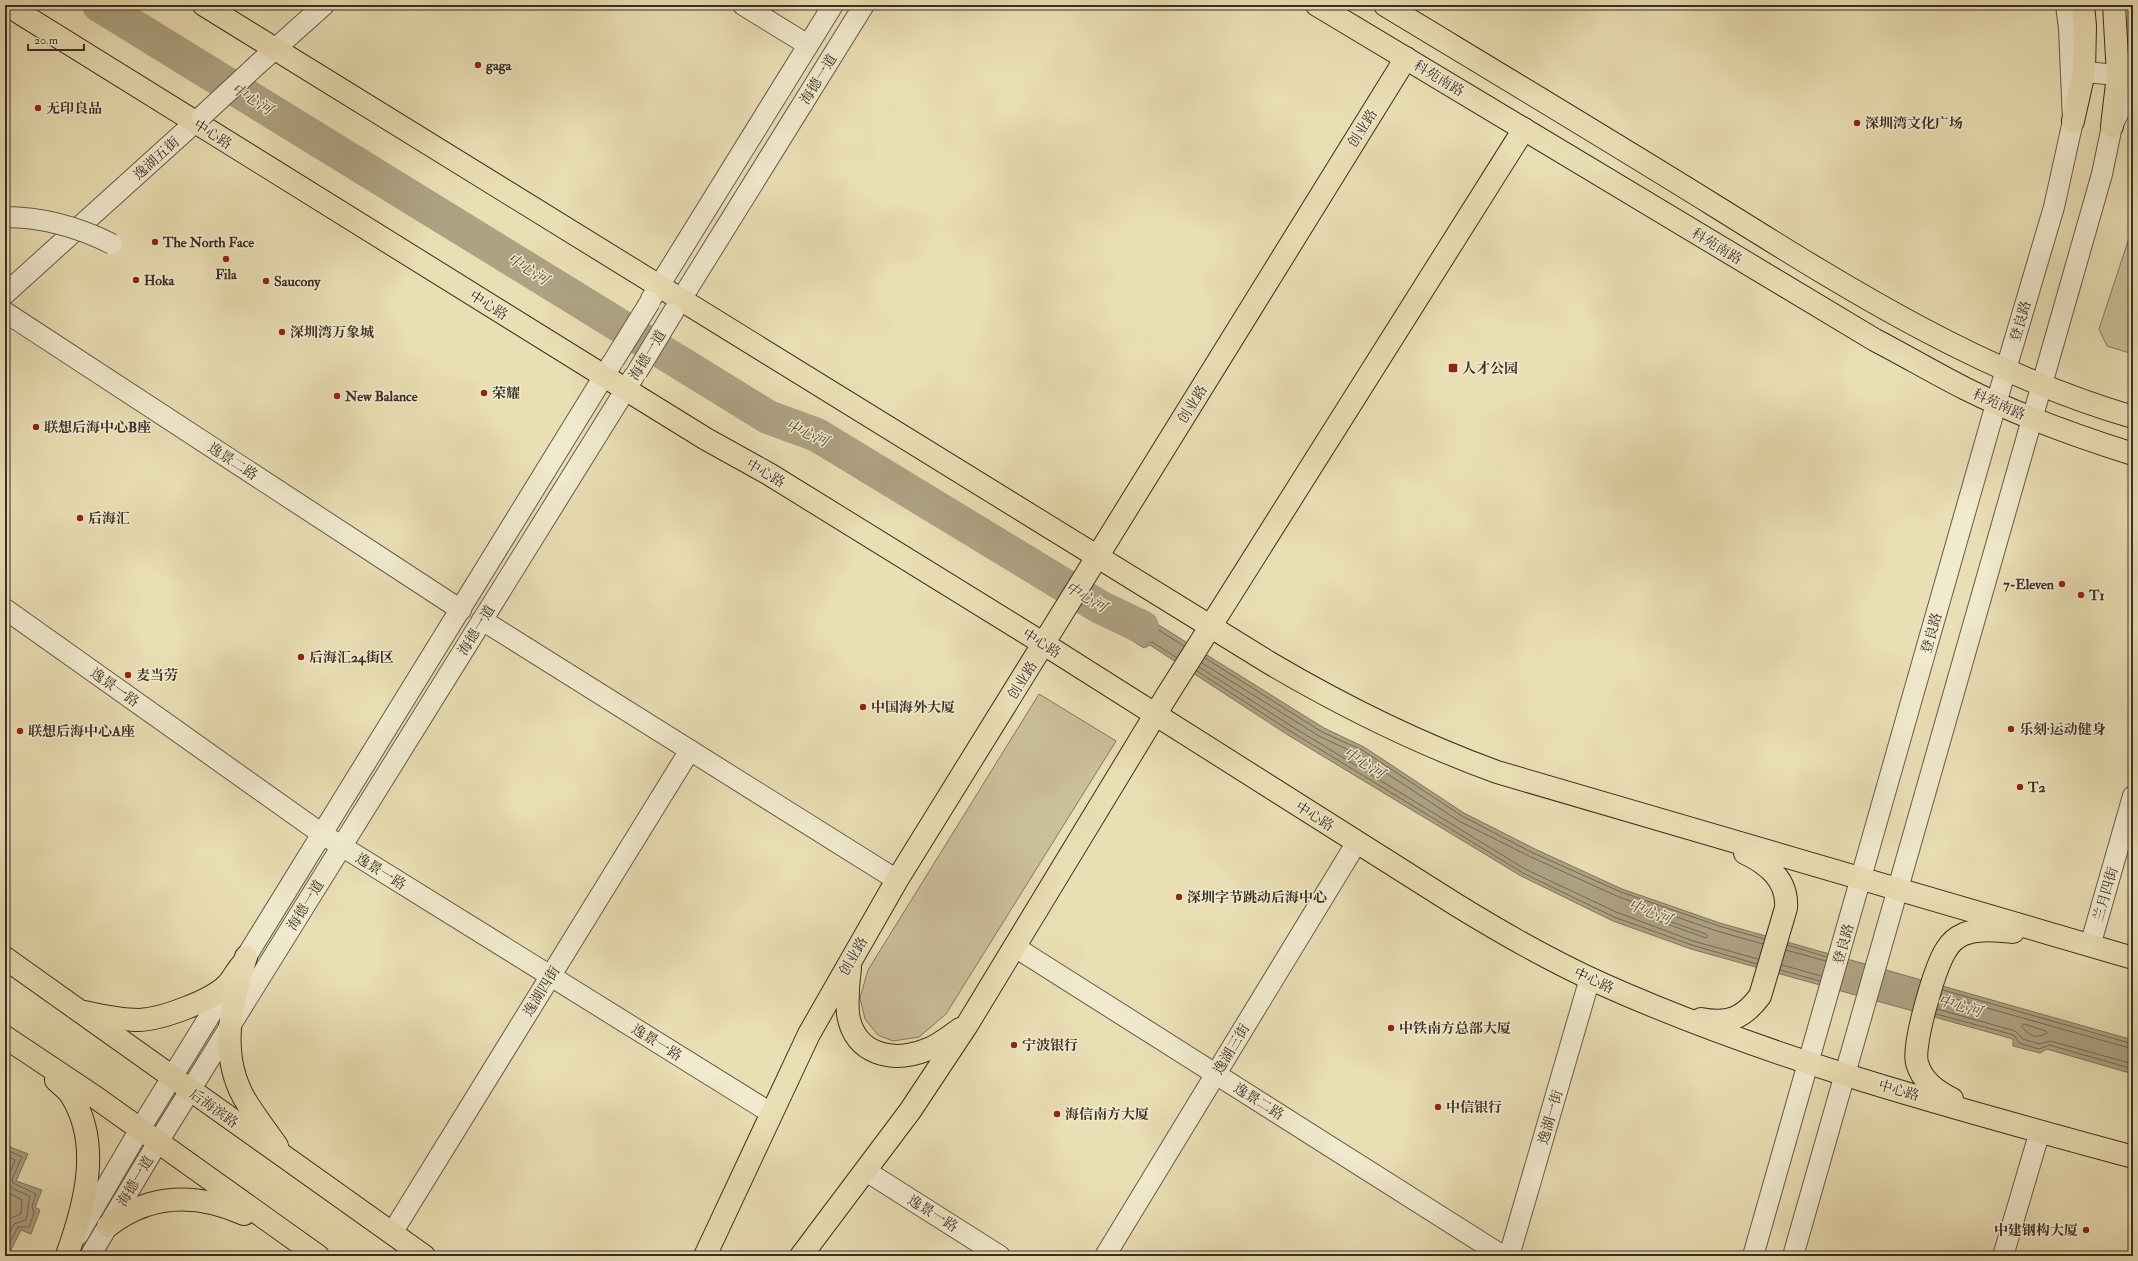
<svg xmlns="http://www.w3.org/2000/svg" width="2138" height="1261" font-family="'IM FELL Double Pica','Noto Serif SC',serif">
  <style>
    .green { fill: #ccc09c; stroke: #837860 }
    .water { fill: #aea283; stroke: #80745d }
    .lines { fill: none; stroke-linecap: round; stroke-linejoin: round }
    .shore { stroke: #746854; stroke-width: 1 }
    .river { stroke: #aea283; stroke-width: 34 }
    .minor-casing { stroke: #665b48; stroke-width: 22 }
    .major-casing { stroke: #3a2f24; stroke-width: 24 }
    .minor { stroke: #f1eace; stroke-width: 20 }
    .major { stroke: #eadeb4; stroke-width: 22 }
    .minor-bridge-casing { stroke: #665b48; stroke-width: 22; stroke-linecap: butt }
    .minor-bridge { stroke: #f1eace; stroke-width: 20 }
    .poi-dot { fill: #8f2418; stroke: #f1eace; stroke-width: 1.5 }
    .labels { text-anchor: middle; stroke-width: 3; stroke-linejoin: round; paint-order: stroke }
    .poi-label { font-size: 14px; font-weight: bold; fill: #3a2f24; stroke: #f1eace; text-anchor: start }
    .street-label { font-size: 14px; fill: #3a2f24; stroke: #f1eace }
    .water-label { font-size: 15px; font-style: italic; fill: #574c3c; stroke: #f1eace }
  </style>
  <rect width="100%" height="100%" fill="#eadeb4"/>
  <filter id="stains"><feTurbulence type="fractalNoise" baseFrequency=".005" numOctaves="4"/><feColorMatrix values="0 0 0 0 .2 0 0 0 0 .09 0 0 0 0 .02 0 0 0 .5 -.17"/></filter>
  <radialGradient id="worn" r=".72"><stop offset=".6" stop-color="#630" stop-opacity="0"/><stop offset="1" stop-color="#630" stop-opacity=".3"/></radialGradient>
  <g class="green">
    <path d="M2133,226V354L2107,346L2099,329Z"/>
    <path d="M1039,694L1116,741L946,1014L919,1037L893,1041L878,1035L865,1019L860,998L868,970Z"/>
  </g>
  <g class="water">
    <path d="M1109,594L1324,728L1364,747L1464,813L1535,849L1622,889L1720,923L2133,1040V1074L2047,1049L2040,1053L2013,1046V1039L1691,949L1613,921L1521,876L1288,735L1150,645L1144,648L1094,617Z"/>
    <path d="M5,1145L28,1154L16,1181L42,1190L35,1207L40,1210L31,1234L21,1230L8,1256H5Z"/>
  </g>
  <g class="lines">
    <g class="shore">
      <path d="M1111,607L1155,633L1156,636L1144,637L1109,615L1108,612Z"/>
      <path d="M1177,658L1152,642L1144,643L1102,616L1101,614L1111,600L1184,646"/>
      <path d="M1205,658L1322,732L1362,750L1462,816L1533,853L1621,892L1719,926L1764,939"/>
      <path d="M1202,663L1319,736L1359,755L1459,821L1531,857L1619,897L1717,931L1763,944"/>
      <path d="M1199,667L1293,727L1525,869L1616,912L1693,941L1758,959"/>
      <path d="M1197,671L1290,731L1523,873L1614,917L1692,945L1757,964"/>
      <path d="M1660,918L1706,934L1708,936L1706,938L1659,921L1657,919Z"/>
      <path d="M1787,945L1827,957"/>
      <path d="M1786,950L1826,961"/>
      <path d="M1782,965L1821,976"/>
      <path d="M1780,970L1820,981"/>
      <path d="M1943,990L2133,1044"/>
      <path d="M1941,995L2133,1049"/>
      <path d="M1937,1009L2015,1031L2023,1039L2039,1044L2050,1041L2133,1064"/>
      <path d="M1936,1014L2014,1035L2019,1043L2039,1049L2049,1045L2133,1069"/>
      <path d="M2024,1024L2046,1031L2047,1033C2036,1039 2030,1036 2022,1027Z"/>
      <path d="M5,1149L22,1157L12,1179L13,1183L36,1194L32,1206L34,1213L29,1227H18L5,1252"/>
      <path d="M5,1155L15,1160C11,1173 0,1184 18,1191C22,1193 27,1194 30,1197C27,1206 29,1212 26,1220L14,1224L5,1241"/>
      <path d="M5,1191L22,1200L21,1214L11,1218L5,1227"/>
    </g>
    <path class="river" d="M99,5L768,417L817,435L1100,607L1142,627"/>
    <g class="minor-casing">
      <g id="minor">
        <path d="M743,5L808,45"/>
        <path d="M257,65L324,5"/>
        <path d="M2084,72L2118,75"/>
        <path d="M5,294L202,116"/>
        <path d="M651,299L833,5"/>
        <path d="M5,312L461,610"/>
        <path d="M672,314L864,5"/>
        <path d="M5,609L322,834L771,1113"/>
        <path d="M482,620L897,880"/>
        <path d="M2090,946L2133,796"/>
        <path d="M1015,947L1503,1256"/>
        <path d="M866,1171L1000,1256"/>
        <path d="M392,1233L690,750"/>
        <path d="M78,1235L140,1129L612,363"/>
        <path d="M90,1256L158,1142L634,376"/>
        <path d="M1105,1256L1357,842"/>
        <path d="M1509,1256L1590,978"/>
        <path d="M1753,1256L2006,369L2054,207L2073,121L2069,28L2066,5"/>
        <path d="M1793,1256L2102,174L2112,126L2133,83"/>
        <path d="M2003,1256L2040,1131"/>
      </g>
    </g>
    <g class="major-casing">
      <g id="major">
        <path d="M7,5L604,376L706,439L769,474L1044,644L1455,904C1502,933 1551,961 1602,984C1772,1060 1954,1108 2133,1157"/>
        <path d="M204,5L1268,662C1341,705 1417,743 1497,772L2133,958"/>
        <path d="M1317,5L1875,340C1906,356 1936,374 1966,389C2020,416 2076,436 2133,454"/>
        <path d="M1385,5C1494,71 1604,137 1712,204C1845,287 1981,373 2133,417"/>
        <path d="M2073,121L2084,72L2085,26L2083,5"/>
        <path d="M2112,126L2118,75L2114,5"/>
        <path d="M246,957C231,1004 219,1053 244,1098C254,1115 266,1130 277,1146"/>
        <path d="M5,958L424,1256"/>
        <path d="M850,968C848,983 847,998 848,1014C854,1055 893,1063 926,1050C938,1046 950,1036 960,1029"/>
        <path d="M84,1012C102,1016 121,1020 139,1020C162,1019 211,1001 227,985C232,980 236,972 240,967"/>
        <path d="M1701,1019C1728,1024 1743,1019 1760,996L1786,908C1788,880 1768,864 1745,853"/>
        <path d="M5,1037L95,1097L318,1256"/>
        <path d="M56,1080C61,1085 68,1090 71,1095C102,1144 85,1205 67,1255"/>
        <path d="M1952,1099C1936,1091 1922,1081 1917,1063C1912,1045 1935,967 1946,950C1950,943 1957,937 1964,934C1979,928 1998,931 2013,932"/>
        <path d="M108,1226C150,1193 197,1193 244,1214"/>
        <path d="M705,1256L809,1034L897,880L1406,58"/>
        <path d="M801,1256L910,1111L967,1025L1166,697L1524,129"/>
      </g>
    </g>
    <use href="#minor" class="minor"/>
    <use href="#major" class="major"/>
    <g class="minor-bridge-casing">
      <g id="minor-bridge">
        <path d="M202,116L257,65"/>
        <path d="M5,217C43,217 78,227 112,244"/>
        <path d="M614,360L650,302"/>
        <path d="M637,372L672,314"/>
      </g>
    </g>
    <use href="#minor-bridge" class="minor-bridge"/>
  </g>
  <g class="poi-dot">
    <circle cx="478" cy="65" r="4"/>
    <circle cx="38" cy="108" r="4"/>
    <circle cx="1857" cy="123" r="4"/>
    <circle cx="155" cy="242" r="4"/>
    <circle cx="226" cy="259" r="4"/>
    <circle cx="136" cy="280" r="4"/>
    <circle cx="266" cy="281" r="4"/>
    <circle cx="282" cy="332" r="4"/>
    <rect x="1448" y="363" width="10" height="10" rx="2"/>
    <circle cx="484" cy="393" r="4"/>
    <circle cx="337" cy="396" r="4"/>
    <circle cx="36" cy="427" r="4"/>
    <circle cx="80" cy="518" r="4"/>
    <circle cx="2062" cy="584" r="4"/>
    <circle cx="2081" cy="595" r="4"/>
    <circle cx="301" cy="657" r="4"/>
    <circle cx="128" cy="675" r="4"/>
    <circle cx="863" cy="707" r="4"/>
    <circle cx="2011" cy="729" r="4"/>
    <circle cx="20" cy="731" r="4"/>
    <circle cx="2020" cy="787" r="4"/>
    <circle cx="1179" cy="897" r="4"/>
    <circle cx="1391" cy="1028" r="4"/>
    <circle cx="1014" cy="1045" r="4"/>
    <circle cx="1438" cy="1107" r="4"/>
    <circle cx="1057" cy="1114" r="4"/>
    <circle cx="2086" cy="1230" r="4"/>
  </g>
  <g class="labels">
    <g class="poi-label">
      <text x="486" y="70">gaga</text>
      <text x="46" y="113">无印良品</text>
      <text x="1865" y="128">深圳湾文化广场</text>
      <text x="163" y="247">The North Face</text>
      <text x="226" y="279" text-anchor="middle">Fila</text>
      <text x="144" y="285">Hoka</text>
      <text x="274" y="286">Saucony</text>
      <text x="290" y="337">深圳湾万象城</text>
      <text x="1462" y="373">人才公园</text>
      <text x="492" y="398">荣耀</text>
      <text x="345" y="401">New Balance</text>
      <text x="44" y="432">联想后海中心B座</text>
      <text x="88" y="523">后海汇</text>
      <text x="2054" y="589" text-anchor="end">7-Eleven</text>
      <text x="2089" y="600">T1</text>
      <text x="309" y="662">后海汇24街区</text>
      <text x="136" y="680">麦当劳</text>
      <text x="871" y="712">中国海外大厦</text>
      <text x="2019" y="734">乐刻·运动健身</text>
      <text x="28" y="736">联想后海中心A座</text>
      <text x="2028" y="792">T2</text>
      <text x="1187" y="902">深圳字节跳动后海中心</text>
      <text x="1399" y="1033">中铁南方总部大厦</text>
      <text x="1022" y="1050">宁波银行</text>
      <text x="1446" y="1112">中信银行</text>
      <text x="1065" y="1119">海信南方大厦</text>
      <text x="2078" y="1235" text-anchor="end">中建钢构大厦</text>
    </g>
    <g class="street-label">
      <text transform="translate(1439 78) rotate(31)" y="5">科苑南路</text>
      <text transform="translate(818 79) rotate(-58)" y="5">海德一道</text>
      <text transform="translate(1362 128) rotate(-58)" y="5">创业路</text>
      <text transform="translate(213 134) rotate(32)" y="5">中心路</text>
      <text transform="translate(156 158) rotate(-42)" y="5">逸湖五街</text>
      <text transform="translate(1717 246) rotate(31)" y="5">科苑南路</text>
      <text transform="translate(489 305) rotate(32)" y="5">中心路</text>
      <text transform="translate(2020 321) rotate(-74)" y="5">登良路</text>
      <text transform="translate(647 355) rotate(-58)" y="5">海德一道</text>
      <text transform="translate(1192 404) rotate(-58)" y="5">创业路</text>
      <text transform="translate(1999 404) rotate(24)" y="5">科苑南路</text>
      <text transform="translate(233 461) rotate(33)" y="5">逸景二路</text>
      <text transform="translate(766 473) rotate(30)" y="5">中心路</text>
      <text transform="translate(476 630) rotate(-58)" y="5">海德一道</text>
      <text transform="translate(1931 633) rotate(-74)" y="5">登良路</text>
      <text transform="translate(1042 643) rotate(32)" y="5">中心路</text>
      <text transform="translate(1022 680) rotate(-58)" y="5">创业路</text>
      <text transform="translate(115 687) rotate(35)" y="5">逸景一路</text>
      <text transform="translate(1315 816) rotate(32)" y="5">中心路</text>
      <text transform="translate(381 871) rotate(32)" y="5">逸景一路</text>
      <text transform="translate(2105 894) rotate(-74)" y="5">兰月四街</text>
      <text transform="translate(305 905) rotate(-58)" y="5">海德一道</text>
      <text transform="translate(1843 944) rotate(-74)" y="5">登良路</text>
      <text transform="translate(853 956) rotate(-60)" y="5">创业路</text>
      <text transform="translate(1594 980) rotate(25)" y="5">中心路</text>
      <text transform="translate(541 991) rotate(-58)" y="5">逸湖四街</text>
      <text transform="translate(657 1042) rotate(32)" y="5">逸景一路</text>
      <text transform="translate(1231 1049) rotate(-59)" y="5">逸湖三街</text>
      <text transform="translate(1899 1090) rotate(16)" y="5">中心路</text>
      <text transform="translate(1259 1101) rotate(32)" y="5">逸景二路</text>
      <text transform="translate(214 1108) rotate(35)" y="5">后海滨路</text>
      <text transform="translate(1550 1117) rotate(-74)" y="5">逸湖一街</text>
      <text transform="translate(135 1181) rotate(-59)" y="5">海德一道</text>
      <text transform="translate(933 1213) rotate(32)" y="5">逸景一路</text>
    </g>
    <g class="water-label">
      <text transform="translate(252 99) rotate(32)" y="5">中心河</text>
      <text transform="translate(528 269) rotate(32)" y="5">中心河</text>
      <text transform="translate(807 433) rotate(24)" y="5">中心河</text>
      <text transform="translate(1086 597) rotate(30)" y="5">中心河</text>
      <text transform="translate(1364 763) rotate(32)" y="5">中心河</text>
      <text transform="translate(1650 912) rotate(21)" y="5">中心河</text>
      <text transform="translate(1960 1006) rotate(16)" y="5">中心河</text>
    </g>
  </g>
  <rect width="2138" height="1261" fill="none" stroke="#eadeb4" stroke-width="20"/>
  <rect x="6" y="6" width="2126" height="1249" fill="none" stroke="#3a2f24" stroke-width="2"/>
  <rect x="10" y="10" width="2118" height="1241" fill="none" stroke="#3a2f24"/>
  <path d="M28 44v6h56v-6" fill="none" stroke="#3a2f24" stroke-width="2"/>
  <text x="34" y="44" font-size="12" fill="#3a2f24" stroke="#f1eace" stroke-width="3" paint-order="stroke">20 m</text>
  <rect width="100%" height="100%" filter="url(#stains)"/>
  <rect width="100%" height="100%" fill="url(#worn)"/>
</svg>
